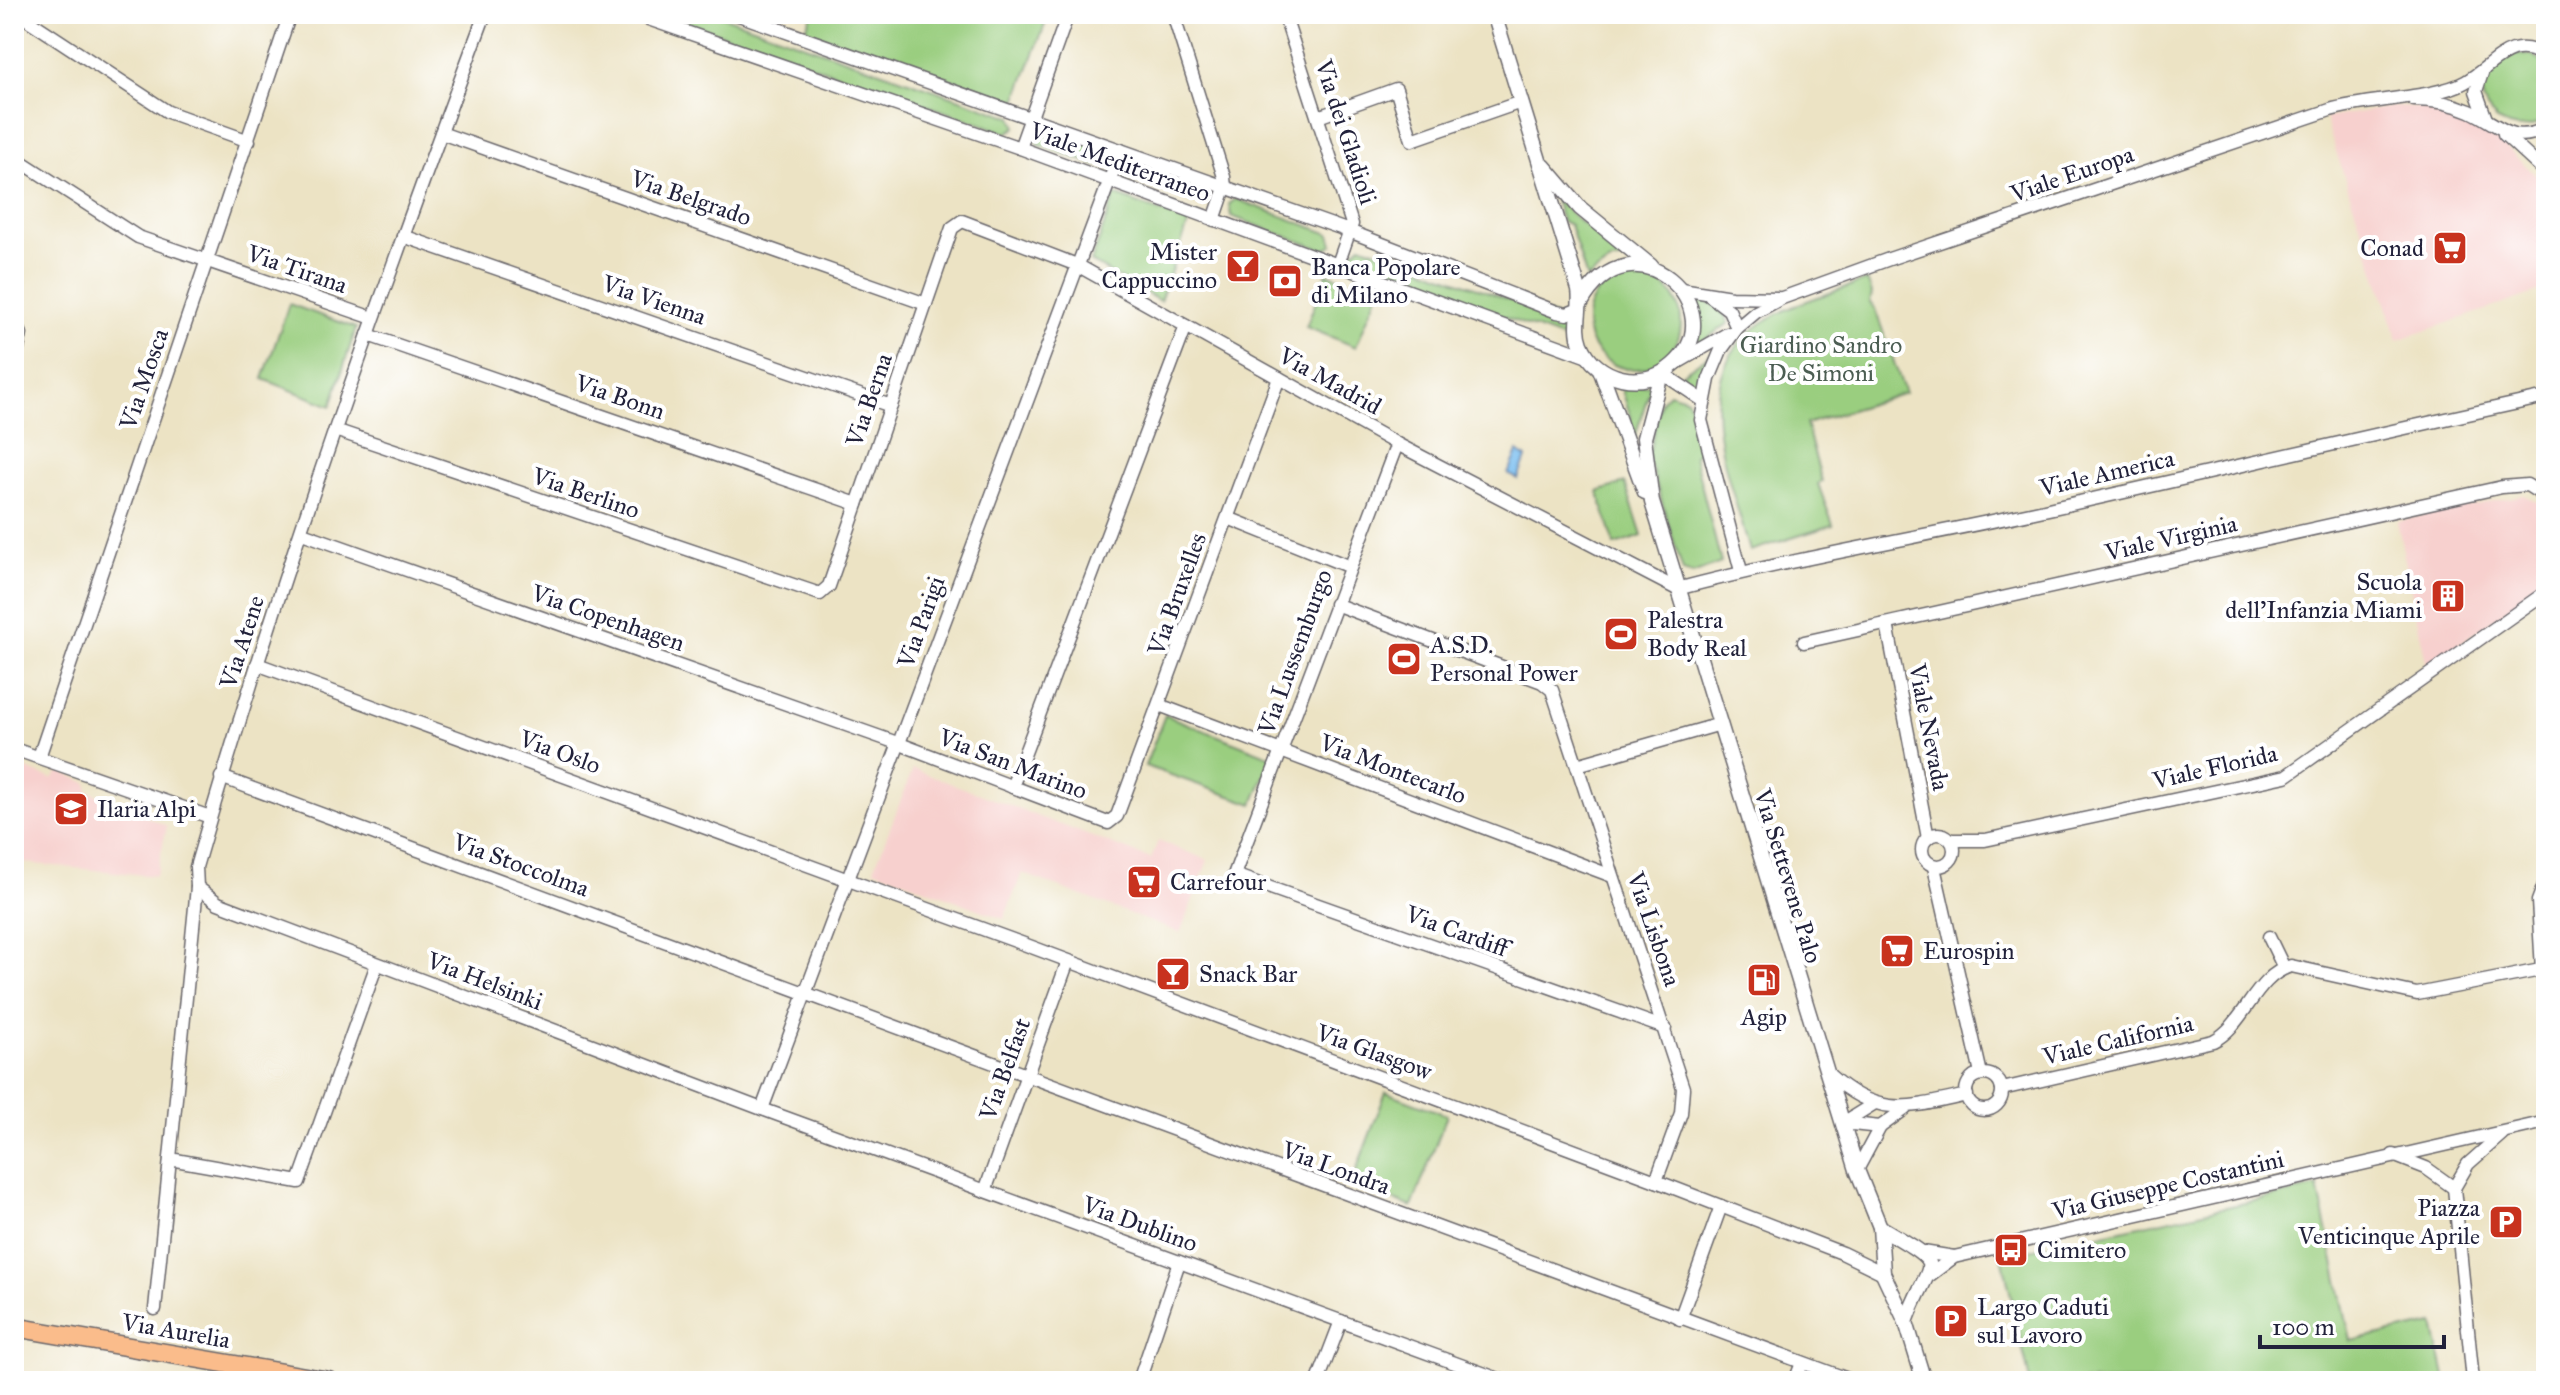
<svg xmlns="http://www.w3.org/2000/svg" width="2560" height="1395" font-family="'IM FELL Great Primer',serif">
  <style>
    .built { fill: #f7d0ce }
    .green { fill: #9ace7f; stroke: #5e785d; stroke-width: 2 }
    .water { fill: #79bef0; stroke: #4e7096; stroke-width: 2 }
    .lines { fill: none; stroke-linecap: round; stroke-linejoin: round }
    .minor-casing { stroke: #69666b; stroke-width: 15 }
    .tertiary-casing { stroke: #69666b; stroke-width: 17 }
    .primary-casing { stroke: #69666b; stroke-width: 21 }
    .minor { stroke: #fff; stroke-width: 12 }
    .tertiary { stroke: #fff; stroke-width: 14 }
    .primary { stroke: #fabc8b; stroke-width: 18 }
    .labels { text-anchor: middle; stroke-width: 8; stroke-linejoin: round; paint-order: stroke }
    .street-label { font-size: 24px; fill: #22223b; stroke: #fff }
    .poi-label { font-size: 24px; fill: #22223b; stroke: #fff; text-anchor: start }
    .park-label { font-size: 24px; fill: #4c5e53; stroke: #fff }
  </style>
  <rect width="100%" height="100%" fill="#fff"/>
  <filter id="ink" filterUnits="userSpaceOnUse"><feTurbulence type="fractalNoise" baseFrequency=".0125" numOctaves="2"/><feDisplacementMap in="SourceGraphic" scale="16" xChannelSelector="R" yChannelSelector="G"/><feConvolveMatrix kernelMatrix="1 2 1 2 8 2 1 2 1" color-interpolation-filters="sRGB"/></filter>
  <filter id="wash" filterUnits="userSpaceOnUse"><feTurbulence type="fractalNoise" baseFrequency=".006" numOctaves="4" result="noise"/><feDisplacementMap in="SourceGraphic" scale="32" xChannelSelector="R" yChannelSelector="G"/><feGaussianBlur stdDeviation="1.8" result="paint"/><feColorMatrix in="noise" values="0 0 0 0 0 0 0 0 0 0 0 0 0 0 0 0 0 1.4 0 .05"/><feComposite in="paint" operator="in"/></filter>
  <g filter="url(#wash)">
    <rect width="100%" height="100%" fill="#ece3c4"/>
    <g class="built">
      <path d="M2392,107L2421,108L2471,126L2505,146L2546,185V289L2398,340L2325,118Z"/>
      <path d="M2524,495L2546,507V582L2427,667L2397,521Z"/>
      <path d="M14,764L52,779L60,771L87,783L88,791L167,826L156,876L14,862Z"/>
      <path d="M913,769L1151,859L1158,841L1208,860L1180,933L1022,873L1004,919L874,869Z"/>
    </g>
    <g class="green">
      <path d="M663,14H716L1012,117L1016,127L1007,133Z"/>
      <path d="M812,14H1049L1016,101L805,31Z"/>
      <path d="M2518,54L2532,56L2546,64V118C2504,151 2459,92 2494,64C2500,60 2511,57 2518,54Z"/>
      <path d="M1040,128L1103,150L1106,161L1098,166L1039,145L1033,136Z"/>
      <path d="M1130,160L1207,188L1209,199L1202,204L1127,178L1122,167Z"/>
      <path d="M1115,195L1189,222L1160,301L1091,262Z"/>
      <path d="M1554,197L1581,223L1631,258L1609,263L1587,279L1570,225L1562,221Z"/>
      <path d="M1236,199L1330,234L1333,244L1324,250L1231,216L1229,204Z"/>
      <path d="M1361,245L1567,321L1570,333L1561,338L1356,262L1352,253Z"/>
      <path d="M1327,273L1378,293L1356,347L1306,327Z"/>
      <circle cx="1634" cy="322" r="47"/>
      <path d="M1867,280L1872,293L1870,303L1875,309L1905,393L1806,424L1822,482L1818,484L1833,525L1750,551C1729,473 1679,370 1770,318C1800,301 1835,292 1867,280Z"/>
      <path d="M1694,297L1721,307L1729,323L1694,347L1699,320Z"/>
      <path d="M289,304L356,328L331,406L263,379Z"/>
      <path d="M1709,355L1697,386L1674,379Z"/>
      <path d="M1651,385L1633,444L1626,424L1631,418L1621,387Z"/>
      <path d="M1669,393L1686,398L1694,412L1700,452L1694,455L1721,563L1693,574L1683,571L1648,457L1661,401Z"/>
      <path d="M1625,483L1642,536L1615,545L1598,492Z"/>
      <path d="M1165,715L1272,757L1253,804L1145,766Z"/>
      <path d="M1386,1092L1447,1115L1412,1207L1351,1184Z"/>
      <path d="M2318,1187L2351,1341L2434,1324L2446,1381H2030L2002,1256Z"/>
    </g>
    <path class="water" d="M1518,452L1526,458L1518,479L1508,474Z"/>
  </g>
  <g filter="url(#ink)">
    <g class="lines">
      <g class="minor-casing">
        <g id="minor">
          <path d="M19,14L168,112L249,141"/>
          <path d="M634,14L1020,148L1588,357"/>
          <path d="M736,14L1349,231L1557,312L1567,314L1579,309"/>
          <path d="M1173,14L1224,177L1225,188L1214,220"/>
          <path d="M1284,14L1352,224L1338,264"/>
          <path d="M2483,70L2476,91L2486,119"/>
          <path d="M2414,100C2433,100 2452,103 2470,111C2499,124 2512,146 2546,128"/>
          <path d="M1318,117L1396,89L1412,140L1521,102"/>
          <path d="M441,133L926,304"/>
          <path d="M2504,134L2546,173"/>
          <path d="M1020,148L1068,14"/>
          <path d="M14,157L138,237L373,318"/>
          <path d="M403,236L891,406"/>
          <path d="M1681,289L1731,297L1778,298"/>
          <path d="M1709,295L1729,310L1737,328"/>
          <path d="M14,318L21,334L14,368"/>
          <path d="M368,335L857,504"/>
          <path d="M1675,364L1727,334"/>
          <path d="M1662,373L1704,401"/>
          <path d="M335,430L820,594L829,586L952,228L962,221L1077,265L1397,444L1677,589C1798,557 1922,537 2044,510C2211,473 2378,433 2546,397"/>
          <path d="M1397,444L1234,875L1665,1028"/>
          <path d="M1228,518L1350,567"/>
          <path d="M302,533L900,744L1108,823L1117,816L1279,378"/>
          <path d="M1741,571L1701,420L1709,379L1721,350L1737,328L1756,312L1782,298L1892,258L2330,110C2366,99 2437,98 2465,82C2493,67 2510,33 2546,57"/>
          <path d="M1335,604L1542,682L1552,690L1683,1088L1681,1113L1656,1181"/>
          <path d="M1887,624L1928,838"/>
          <path d="M1804,642L2502,487L2527,485L2546,497"/>
          <path d="M257,664L1021,943L1656,1181L1842,1253L1883,1273"/>
          <path d="M1159,705L1612,876"/>
          <path d="M14,749L210,817"/>
          <path d="M39,757L290,14"/>
          <path d="M1577,765L1717,725"/>
          <path d="M221,777L1853,1381"/>
          <path d="M1012,787L1186,326"/>
          <circle cx="1938" cy="850" r="16"/>
          <path d="M1951,840H1985L2286,776L2546,592"/>
          <path d="M1934,867L1981,1074"/>
          <path d="M197,887L218,903L762,1109L1504,1381"/>
          <path d="M2269,937L2284,968"/>
          <path d="M2542,970L2538,901L2546,880"/>
          <path d="M1827,1073C1878,1118 1905,1109 1967,1095"/>
          <circle cx="1984" cy="1092" r="18"/>
          <path d="M2002,1089L2213,1041C2245,1025 2255,976 2291,966L2417,994L2546,969"/>
          <path d="M762,1109L1121,150"/>
          <path d="M1843,1123L1880,1127"/>
          <path d="M1843,1123L1875,1103"/>
          <path d="M2393,1155L2426,1168L2454,1188"/>
          <path d="M170,1159L299,1182L377,964"/>
          <path d="M1857,1170L1880,1127L1905,1109"/>
          <path d="M2454,1188L2473,1381"/>
          <path d="M2454,1188L2468,1164L2502,1134"/>
          <path d="M985,1191L1068,961"/>
          <path d="M1923,1252L1954,1257"/>
          <path d="M1930,1275L1954,1257L2546,1122"/>
          <path d="M155,1309L197,887L196,867C279,578 380,295 485,14"/>
          <path d="M1680,1319L1721,1206"/>
          <path d="M1139,1381L1179,1262"/>
          <path d="M1318,1381L1341,1321"/>
          <path d="M1795,1381L1802,1363"/>
        </g>
      </g>
      <g class="tertiary-casing">
        <g id="tertiary">
          <path d="M1494,14L1579,290C1582,308 1574,326 1581,344C1596,381 1644,391 1673,365C1737,310 1632,212 1581,303"/>
          <path d="M1544,166L1580,208L1651,266"/>
          <path d="M1600,369L1645,492"/>
          <path d="M1661,374L1644,438L1652,502L1857,1170L1880,1227L1883,1273L1906,1322L1924,1381"/>
          <path d="M1880,1227C1953,1270 1930,1255 1906,1322"/>
        </g>
      </g>
      <g class="primary-casing">
        <path id="primary" d="M14,1327L329,1381"/>
      </g>
      <use href="#minor" class="minor"/>
      <use href="#tertiary" class="tertiary"/>
      <use href="#primary" class="primary"/>
    </g>
  </g>
  <defs>
    <g id="supermarket-square" transform="scale(1.8)"><rect x="-9" y="-9" width="18" height="18" rx="4" fill="#c8321e" stroke="#fff"/><path d="M-6-5.5h2.5l.6 2H6L4.5 2H-2.5L-4.4-4H-6ZM-1.5 3.2a1.3 1.3 0 1 0 .1 0ZM3 3.2a1.3 1.3 0 1 0 .1 0Z" fill="#fff"/></g>
    <g id="bar-square" transform="scale(1.8)"><rect x="-9" y="-9" width="18" height="18" rx="4" fill="#c8321e" stroke="#fff"/><path d="M-6-5H6L.8 .8V4.5H3.5V6h-7V4.5H-.8V.8Z" fill="#fff"/></g>
    <g id="bank-square" transform="scale(1.8)"><rect x="-9" y="-9" width="18" height="18" rx="4" fill="#c8321e" stroke="#fff"/><path d="M-6-4H6V4H-6ZM0-2.3a2.3 2.3 0 1 0 0 4.6a2.3 2.3 0 1 0 0-4.6Z" fill="#fff"/></g>
    <g id="building-square" transform="scale(1.8)"><rect x="-9" y="-9" width="18" height="18" rx="4" fill="#c8321e" stroke="#fff"/><path d="M-4-6H4V6H1V3H-1V6H-4ZM-2.5-4.3h1.7v1.8h-1.7ZM.8-4.3h1.7v1.8H.8ZM-2.5-1h1.7V.8h-1.7ZM.8-1h1.7V.8H.8Z" fill="#fff"/></g>
    <g id="stadium-square" transform="scale(1.8)"><rect x="-9" y="-9" width="18" height="18" rx="4" fill="#c8321e" stroke="#fff"/><path d="M0-5a6.5 5 0 1 0 0 10a6.5 5 0 1 0 0-10ZM-3.5-1.8h7v3.6h-7Z" fill="#fff"/></g>
    <g id="school-square" transform="scale(1.8)"><rect x="-9" y="-9" width="18" height="18" rx="4" fill="#c8321e" stroke="#fff"/><path d="M0-5L7-2L0 1L-7-2ZM-4 1L0 2.5L4 1V4Q0 6-4 4Z" fill="#fff"/></g>
    <g id="fuel-square" transform="scale(1.8)"><rect x="-9" y="-9" width="18" height="18" rx="4" fill="#c8321e" stroke="#fff"/><path d="M-5.5-6h7V0h2V4h1.3V-2.5L3-4.5l.8-.8L6-3V5H2.5V1h-1V6h-7ZM-4.2-4.7v3.2H.2V-4.7Z" fill="#fff"/></g>
    <g id="parking-square" transform="scale(1.8)"><rect x="-9" y="-9" width="18" height="18" rx="4" fill="#c8321e" stroke="#fff"/><path d="M-3.5-5.5H1a3.5 3.5 0 0 1 0 7H-1V5.5H-3.5ZM-1-3.4V-.6H.8a1.4 1.4 0 0 0 0-2.8Z" fill="#fff"/></g>
    <g id="bus-square" transform="scale(1.8)"><rect x="-9" y="-9" width="18" height="18" rx="4" fill="#c8321e" stroke="#fff"/><path d="M-5-6H5V4H4V6H2V4H-2V6H-4V4H-5ZM-3.5-4V0h7V-4ZM-3.5 1.2v1.5H-2V1.2ZM2 1.2v1.5H3.5V1.2Z" fill="#fff"/></g>
  </defs>
  <g fill-rule="evenodd">
    <use href="#supermarket-square" x="2450" y="248"/>
    <use href="#bar-square" x="1243" y="266"/>
    <use href="#bank-square" x="1285" y="281"/>
    <use href="#building-square" x="2448" y="596"/>
    <use href="#stadium-square" x="1621" y="634"/>
    <use href="#stadium-square" x="1404" y="659"/>
    <use href="#school-square" x="71" y="809"/>
    <use href="#supermarket-square" x="1144" y="882"/>
    <use href="#supermarket-square" x="1897" y="951"/>
    <use href="#bar-square" x="1173" y="974"/>
    <use href="#fuel-square" x="1764" y="980"/>
    <use href="#parking-square" x="2506" y="1222"/>
    <use href="#bus-square" x="2011" y="1250"/>
    <use href="#parking-square" x="1951" y="1321"/>
  </g>
  <g class="labels">
    <g class="street-label">
      <text transform="translate(1346 132) rotate(72)" y="8">Via dei Gladioli</text>
      <text transform="translate(1120 162) rotate(20)" y="8">Viale Mediterraneo</text>
      <text transform="translate(2072 174) rotate(-19)" y="8">Viale Europa</text>
      <text transform="translate(691 198) rotate(19)" y="8">Via Belgrado</text>
      <text transform="translate(297 269) rotate(19)" y="8">Via Tirana</text>
      <text transform="translate(654 300) rotate(19)" y="8">Via Vienna</text>
      <text transform="translate(144 379) rotate(-71)" y="8">Via Mosca</text>
      <text transform="translate(1330 381) rotate(29)" y="8">Via Madrid</text>
      <text transform="translate(620 397) rotate(19)" y="8">Via Bonn</text>
      <text transform="translate(869 400) rotate(-71)" y="8">Via Berna</text>
      <text transform="translate(2107 473) rotate(-13)" y="8">Viale America</text>
      <text transform="translate(586 493) rotate(19)" y="8">Via Berlino</text>
      <text transform="translate(2171 538) rotate(-13)" y="8">Viale Virginia</text>
      <text transform="translate(1177 594) rotate(-70)" y="8">Via Bruxelles</text>
      <text transform="translate(608 618) rotate(19)" y="8">Via Copenhagen</text>
      <text transform="translate(921 622) rotate(-70)" y="8">Via Parigi</text>
      <text transform="translate(242 642) rotate(-72)" y="8">Via Atene</text>
      <text transform="translate(1295 652) rotate(-70)" y="8">Via Lussemburgo</text>
      <text transform="translate(1929 727) rotate(79)" y="8">Viale Nevada</text>
      <text transform="translate(560 752) rotate(20)" y="8">Via Oslo</text>
      <text transform="translate(1013 764) rotate(21)" y="8">Via San Marino</text>
      <text transform="translate(2215 767) rotate(-13)" y="8">Viale Florida</text>
      <text transform="translate(1393 769) rotate(21)" y="8">Via Montecarlo</text>
      <text transform="translate(521 865) rotate(20)" y="8">Via Stoccolma</text>
      <text transform="translate(1788 876) rotate(73)" y="8">Via Settevene Palo</text>
      <text transform="translate(1654 929) rotate(71)" y="8">Via Lisbona</text>
      <text transform="translate(1457 931) rotate(20)" y="8">Via Cardiff</text>
      <text transform="translate(485 981) rotate(21)" y="8">Via Helsinki</text>
      <text transform="translate(2118 1040) rotate(-13)" y="8">Viale California</text>
      <text transform="translate(1374 1052) rotate(20)" y="8">Via Glasgow</text>
      <text transform="translate(1005 1069) rotate(-70)" y="8">Via Belfast</text>
      <text transform="translate(1336 1168) rotate(20)" y="8">Via Londra</text>
      <text transform="translate(2168 1185) rotate(-13)" y="8">Via Giuseppe Costantini</text>
      <text transform="translate(1140 1224) rotate(20)" y="8">Via Dublino</text>
      <text transform="translate(176 1331) rotate(10)" y="8">Via Aurelia</text>
    </g>
    <g class="poi-label">
      <text x="2424" y="256" text-anchor="end">Conad</text>
      <text x="1217" y="260" text-anchor="end">Mister<tspan x="1217" dy="28">Cappuccino</tspan></text>
      <text x="1311" y="275">Banca Popolare<tspan x="1311" dy="28">di Milano</tspan></text>
      <text x="2422" y="590" text-anchor="end">Scuola<tspan x="2422" dy="28">dell'Infanzia Miami</tspan></text>
      <text x="1647" y="628">Palestra<tspan x="1647" dy="28">Body Real</tspan></text>
      <text x="1430" y="653">A.S.D.<tspan x="1430" dy="28">Personal Power</tspan></text>
      <text x="97" y="817">Ilaria Alpi</text>
      <text x="1170" y="890">Carrefour</text>
      <text x="1923" y="959">Eurospin</text>
      <text x="1199" y="982">Snack Bar</text>
      <text x="1764" y="1025" text-anchor="middle">Agip</text>
      <text x="2480" y="1216" text-anchor="end">Piazza<tspan x="2480" dy="28">Venticinque Aprile</tspan></text>
      <text x="2037" y="1258">Cimitero</text>
      <text x="1977" y="1315">Largo Caduti<tspan x="1977" dy="28">sul Lavoro</tspan></text>
    </g>
    <g class="park-label">
      <text x="1821" y="353">Giardino Sandro<tspan x="1821" dy="28">De Simoni</tspan></text>
    </g>
  </g>
  <rect width="2560" height="1395" fill="none" stroke="#fff" stroke-width="48"/>
  <path d="M2260 1335v12h184v-12" fill="none" stroke="#22223b" stroke-width="4"/>
  <text x="2272" y="1335" font-size="24" fill="#22223b" stroke="#ffffff" stroke-width="6" paint-order="stroke">100 m</text>
</svg>
